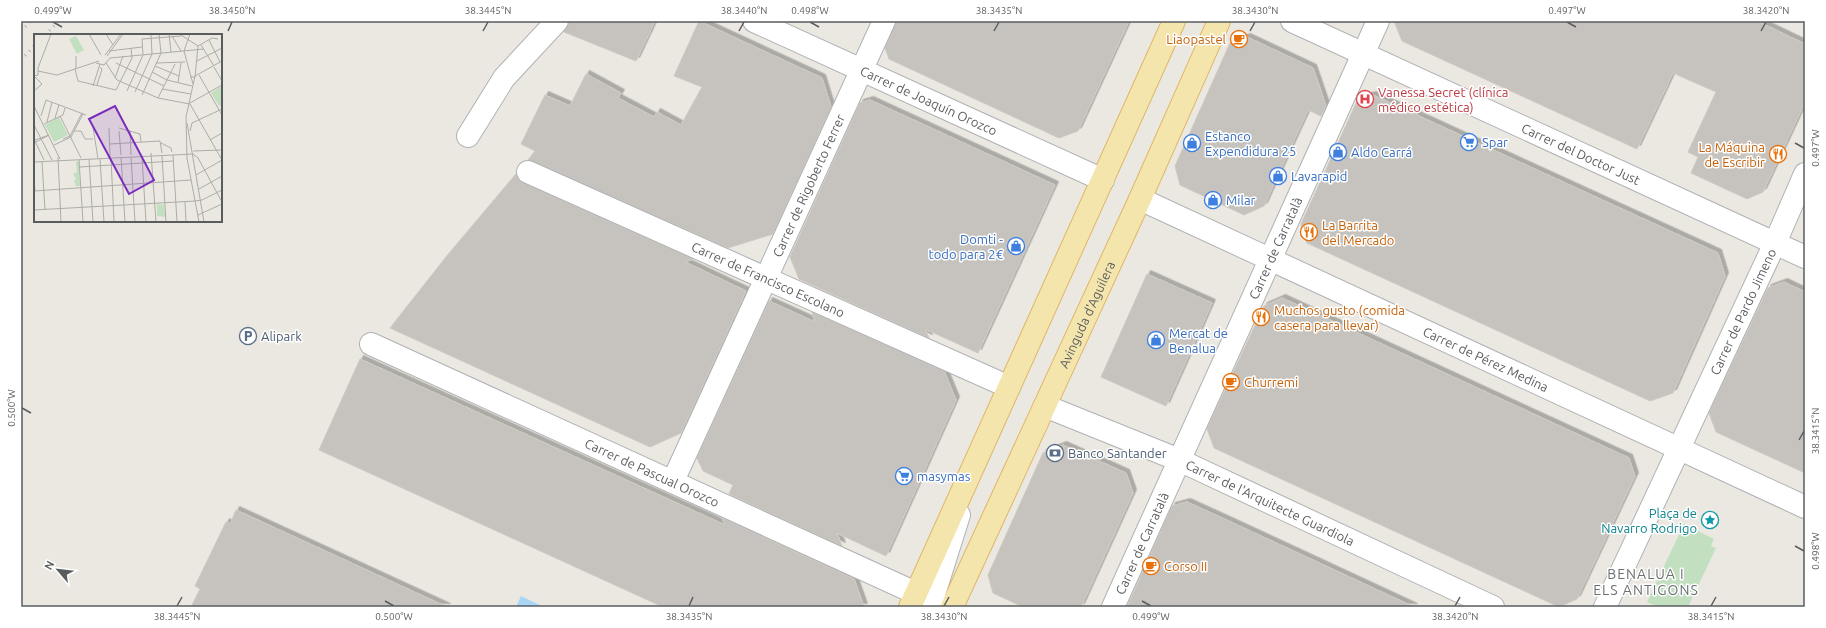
<svg xmlns="http://www.w3.org/2000/svg" width="1826" height="628" font-family="Ubuntu,sans-serif">
  <style>
    .green { fill: #c2e0c0 }
    .water { fill: #a8d6f4 }
    .building { fill: #c6c3be; stroke: #cec9c0; filter: url(#shadow) }
    .lines { fill: none; stroke-linecap: round; stroke-linejoin: round }
    .minor-casing { stroke: #afb2b5; stroke-width: 24 }
    .major-casing { stroke: #dfb766; stroke-width: 24 }
    .minor { stroke: #fff; stroke-width: 22 }
    .major { stroke: #f4e5ad; stroke-width: 22 }
    .rail { stroke: #afb0b0; stroke-width: 3; stroke-dasharray: 1 5; stroke-linecap: butt }
    .ticks { fill: none; stroke: #5a5d60; stroke-width: 1.5 }
    .labels { text-anchor: middle; stroke-width: 3; stroke-linejoin: round; paint-order: stroke }
    .food-label { font-size: 13px; fill: #c56008; stroke: #fff; text-anchor: start }
    .health-label { font-size: 13px; fill: #be3a42; stroke: #fff; text-anchor: start }
    .street-label { font-size: 13px; fill: #5a5d60; stroke: #fff }
    .shop-label { font-size: 13px; fill: #366cbe; stroke: #fff; text-anchor: start }
    .service-label { font-size: 13px; fill: #4e5e75; stroke: #fff; text-anchor: start }
    .culture-label { font-size: 13px; fill: #0d838f; stroke: #fff; text-anchor: end }
    .neighbourhood-label { font-size: 14px; letter-spacing: 1px; fill: #6b6f72; stroke: #fff }
    .inset-road { fill: none; stroke: #adaca9; stroke-width: 1 }
    .view { fill: #7b2cbf; fill-opacity: 0.15; stroke: #7b2cbf; stroke-width: 2 }
    .inset-edge { fill: none; stroke: #5a5d60; stroke-width: 2 }
    .neatline { fill: none; stroke: #5a5d60; stroke-width: 1.5 }
    .ticks-label { font-size: 10px; text-anchor: middle; fill: #5a5d60 }
  </style>
  <defs>
    <filter id="shadow"><feDropShadow dx="3.5" dy="-3.5" stdDeviation="0" flood-color="#0004"/></filter>
  </defs>
  <rect width="100%" height="100%" fill="#ebe8e1"/>
  <path class="green" d="M1684,524L1714,539L1711,546L1716,548L1688,607H1658L1647,602Z"/>
  <path class="water" d="M521,596L544,607H516Z"/>
  <g class="building">
    <path d="M569,21H655L636,61L564,32Z"/>
    <path d="M699,21L822,78L831,107L773,234L728,248L528,160L535,151L521,144L545,95L570,106L586,74L621,93L618,98L654,117L657,112L681,125L702,87L674,76Z"/>
    <path d="M896,21H1129L1078,131L1059,138L889,59L885,48Z"/>
    <path d="M1394,21H1757L1805,44V102L1763,192L1747,199L1691,173L1698,157L1688,152L1716,92L1673,73L1637,149L1402,41Z"/>
    <path d="M1247,37L1313,68L1326,106L1321,116L1308,110L1264,206L1244,215L1180,185L1175,166L1230,43Z"/>
    <path d="M1373,95L1718,253L1725,276L1673,393L1650,401L1307,243L1301,224L1358,99Z"/>
    <path d="M870,100L1055,185L978,353L925,329L929,338L799,279L790,257L860,103Z"/>
    <path d="M516,174L518,180L523,183L693,259L685,262L746,291L681,433L650,447L390,328L446,257Z"/>
    <path d="M1147,274L1212,303L1166,406L1101,377Z"/>
    <path d="M1784,282L1805,292V473L1716,432L1709,413L1768,288Z"/>
    <path d="M1282,298L1629,458L1635,476L1577,599L1559,607L1214,448L1207,429L1211,420L1264,306Z"/>
    <path d="M769,301L815,322L812,312L944,371L956,400L886,556L837,533L842,546L729,494L733,485L703,471L697,458Z"/>
    <path d="M360,359L725,525L722,518L854,579L864,607H663L319,450Z"/>
    <path d="M1063,445L1126,473L1133,493L1081,607H1023L993,593L988,575L1043,453Z"/>
    <path d="M1187,502L1233,523L1414,607H1127L1172,506Z"/>
    <path d="M236,510L447,607H191L200,589L195,586L226,522L230,524Z"/>
  </g>
  <g class="lines">
    <g class="minor-casing">
      <g id="minor">
        <path id="s1" d="M754,21L1103,180"/>
        <path id="s2" d="M1292,21L1805,257"/>
        <path d="M468,136L504,78L557,21"/>
        <path id="s3" d="M528,172L1009,387"/>
        <path id="s4" d="M1140,199L1805,507"/>
        <path id="s5" d="M371,344L933,601"/>
        <path id="s6" d="M1045,406L1179,460L1493,607"/>
        <path id="s7" d="M673,481L884,21"/>
        <path d="M930,607L959,515"/>
        <path id="s8" d="M1113,607L1378,21"/>
        <path id="s9" d="M1605,607L1775,243L1805,174"/>
      </g>
    </g>
    <g class="major-casing">
      <g id="major">
        <path d="M910,607L1174,21"/>
        <path id="s10" d="M952,607L1140,199L1219,21"/>
      </g>
    </g>
    <use href="#minor" class="minor"/>
    <use href="#major" class="major"/>
    <g class="rail">
      <path d="M21,31L31,21"/>
      <path d="M45,35L59,21"/>
      <path d="M21,60L35,45"/>
    </g>
  </g>
  <path class="ticks" d="M53,22L62,27M810,22L819,27M1567,22L1576,27M228,31L232,22M483,31L488,22M739,31L744,22M994,31L999,22M1250,31L1255,22M1761,31L1766,22M1795,143L1804,148M22,408L31,413M1799,440L1804,431M1795,546L1804,551M385,601L394,606M1142,601L1151,606M177,606L182,597M689,606L693,597M944,606L949,597M1455,606L1460,597M1711,606L1716,597"/>
  <defs>
    <g id="cafe-ring" transform="scale(0.9)"><circle r="9.5" fill="#fff" stroke="#e8710a" stroke-width="1.5"/><path d="M-5.5-4.5H6V0H3Q3 3.5 0 3.5H-2.5Q-5.5 3.5-5.5 0ZM3-3.2v2h1.7v-2ZM-6 4.5H4V6H-6Z" fill="#e8710a"/></g>
    <g id="hospital-ring" transform="scale(0.9)"><circle r="9.5" fill="#fff" stroke="#e0444e" stroke-width="1.5"/><path d="M-5-5h3v3.5h4V-5h3V5h-3V1.5h-4V5h-3Z" fill="#e0444e"/></g>
    <g id="supermarket-ring" transform="scale(0.9)"><circle r="9.5" fill="#fff" stroke="#3f7fe0" stroke-width="1.5"/><path d="M-6-5.5h2.5l.6 2H6L4.5 2H-2.5L-4.4-4H-6ZM-1.5 3.2a1.3 1.3 0 1 0 .1 0ZM3 3.2a1.3 1.3 0 1 0 .1 0Z" fill="#3f7fe0"/></g>
    <g id="shop-ring" transform="scale(0.9)"><circle r="9.5" fill="#fff" stroke="#3f7fe0" stroke-width="1.5"/><path d="M-5-2.5h2.3a2.7 3.5 0 0 1 5.4 0H5L5.5 6h-11ZM-1.5-2.5h3a1.5 2.3 0 0 0-3 0Z" fill="#3f7fe0"/></g>
    <g id="restaurant-ring" transform="scale(0.9)"><circle r="9.5" fill="#fff" stroke="#e8710a" stroke-width="1.5"/><path d="M-5-6h1v4h1v-4h1v4h1v-4h1v5L-1.5 .5V6h-2V.5L-5-1ZM5-6V6H3V1.5H1.5Q1.5-4 5-6Z" fill="#e8710a"/></g>
    <g id="parking-ring" transform="scale(0.9)"><circle r="9.5" fill="#fff" stroke="#5c6f8a" stroke-width="1.5"/><path d="M-3.5-5.5H1a3.5 3.5 0 0 1 0 7H-1V5.5H-3.5ZM-1-3.4V-.6H.8a1.4 1.4 0 0 0 0-2.8Z" fill="#5c6f8a"/></g>
    <g id="bank-ring" transform="scale(0.9)"><circle r="9.5" fill="#fff" stroke="#5c6f8a" stroke-width="1.5"/><path d="M-6-4H6V4H-6ZM0-2.3a2.3 2.3 0 1 0 0 4.6a2.3 2.3 0 1 0 0-4.6Z" fill="#5c6f8a"/></g>
    <g id="sight-ring" transform="scale(0.9)"><circle r="9.5" fill="#fff" stroke="#0f9aa8" stroke-width="1.5"/><path d="M0-6L1.8-2.2L6-1.7L2.9 1.2L3.7 5.4L0 3.3L-3.7 5.4L-2.9 1.2L-6-1.7L-1.8-2.2Z" fill="#0f9aa8"/></g>
  </defs>
  <g fill-rule="evenodd">
    <use href="#cafe-ring" x="1239" y="39"/>
    <use href="#hospital-ring" x="1365" y="99"/>
    <use href="#supermarket-ring" x="1469" y="142"/>
    <use href="#shop-ring" x="1192" y="143"/>
    <use href="#shop-ring" x="1338" y="152"/>
    <use href="#restaurant-ring" x="1778" y="154"/>
    <use href="#shop-ring" x="1278" y="176"/>
    <use href="#shop-ring" x="1213" y="200"/>
    <use href="#restaurant-ring" x="1309" y="232"/>
    <use href="#shop-ring" x="1016" y="246"/>
    <use href="#restaurant-ring" x="1261" y="317"/>
    <use href="#parking-ring" x="248" y="336"/>
    <use href="#shop-ring" x="1156" y="340"/>
    <use href="#cafe-ring" x="1231" y="382"/>
    <use href="#bank-ring" x="1055" y="453"/>
    <use href="#supermarket-ring" x="904" y="476"/>
    <use href="#sight-ring" x="1710" y="520"/>
    <use href="#cafe-ring" x="1151" y="566"/>
  </g>
  <g class="labels">
    <g class="food-label">
      <text x="1226" y="44" text-anchor="end">Liaopastel</text>
      <text x="1765" y="152" text-anchor="end">La Máquina<tspan x="1765" dy="15">de Escribir</tspan></text>
      <text x="1322" y="230">La Barrita<tspan x="1322" dy="15">del Mercado</tspan></text>
      <text x="1274" y="315">Muchos gusto (comida<tspan x="1274" dy="15">casera para llevar)</tspan></text>
      <text x="1244" y="387">Churremi</text>
      <text x="1164" y="571">Corso II</text>
    </g>
    <g class="health-label">
      <text x="1378" y="97">Vanessa Secret (clínica<tspan x="1378" dy="15">médico estética)</tspan></text>
    </g>
    <g class="street-label">
      <text dy="5" stroke="none"><textPath href="#s1" startOffset="192">Carrer de Joaquín Orozco</textPath></text>
      <text dy="5" stroke="none"><textPath href="#s2" startOffset="318">Carrer del Doctor Just</textPath></text>
      <text dy="5" stroke="none"><textPath href="#s7" startOffset="325">Carrer de Rigoberto Ferrer</textPath></text>
      <text dy="5" stroke="none"><textPath href="#s8" startOffset="394">Carrer de Carratalà</textPath></text>
      <text dy="5" stroke="none"><textPath href="#s3" startOffset="263">Carrer de Francisco Escolano</textPath></text>
      <text dy="5" stroke="none"><textPath href="#s9" startOffset="326">Carrer de Pardo Jimeno</textPath></text>
      <text dy="5" stroke="none"><textPath href="#s10" startOffset="322">Avinguda d'Aguilera</textPath></text>
      <text dy="5" stroke="none"><textPath href="#s4" startOffset="381">Carrer de Pérez Medina</textPath></text>
      <text dy="5" stroke="none"><textPath href="#s5" startOffset="309">Carrer de Pascual Orozco</textPath></text>
      <text dy="5" stroke="none"><textPath href="#s6" startOffset="245">Carrer de l'Arquitecte Guardiola</textPath></text>
      <text dy="5" stroke="none"><textPath href="#s8" startOffset="70">Carrer de Carratalà</textPath></text>
    </g>
    <g class="shop-label">
      <text x="1205" y="141">Estanco<tspan x="1205" dy="15">Expendidura 25</tspan></text>
      <text x="1482" y="147">Spar</text>
      <text x="1351" y="157">Aldo Carrá</text>
      <text x="1291" y="181">Lavarapid</text>
      <text x="1226" y="205">Milar</text>
      <text x="1003" y="244" text-anchor="end">Domti -<tspan x="1003" dy="15">todo para 2€</tspan></text>
      <text x="1169" y="338">Mercat de<tspan x="1169" dy="15">Benalua</tspan></text>
      <text x="917" y="481">masymas</text>
    </g>
    <g class="service-label">
      <text x="261" y="341">Alipark</text>
      <text x="1068" y="458">Banco Santander</text>
    </g>
    <g class="culture-label">
      <text x="1697" y="518">Plaça de<tspan x="1697" dy="15">Navarro Rodrigo</tspan></text>
    </g>
    <g class="neighbourhood-label">
      <text x="1646" y="579">BENALUA I<tspan x="1646" dy="16">ELS ANTIGONS</tspan></text>
    </g>
  </g>
  <g transform="translate(34 34)">
    <rect width="188" height="188" fill="#ebe8e1"/>
    <path d="M42,2L50,16L43,20L35,5ZM188,52V71L185,72L177,59ZM25,83L34,101L20,108L11,91ZM45,127L46,152H42L40,147L42,145L39,140L43,138L42,128ZM123,170L130,171L131,183L123,182Z" fill="#c2e0c0"/>
    <path class="inset-road" d="M55,0L67,21M72,0L79,11M135,0L137,18M156,0L150,17L159,50M147,1L164,12M138,2L147,17M175,6L186,28M167,11L180,32M164,12L178,4L184,5M75,17L108,13M109,20L108,5L147,2M71,21L87,0M73,22L89,0M163,27L188,14M62,29L70,31L76,24L170,15M72,29L83,46L124,64L156,70L188,126M82,29L130,52M122,29L151,28M121,32L145,42M180,33L188,47M41,35L44,47L82,56L98,24L97,14M42,35V22M4,37L23,41L65,27M118,38L133,46L158,52M165,41L188,81M0,42L4,41V34L17,0M0,42L8,50L0,57M156,43H161L164,12M81,44L89,22M144,49L147,29M63,51L68,35L66,33M59,52L66,30M128,55L157,60M93,57L109,21M101,58L118,20L117,0M108,61L127,19L125,0M124,64L141,30M12,66L52,81M156,69L188,51M0,72L26,125M7,82L12,66M26,82L47,124M21,84L25,71M13,88L18,68M153,89L170,188M10,90L29,81L31,74M0,91L18,126M59,93L64,125M75,94L76,123M85,94L106,100L107,108M96,96L97,121M40,97H47L51,105H59M85,97L87,121M156,97L158,89L188,75M0,105L10,126M29,105L36,102L48,79M1,106L15,101M176,106L188,99M0,109L15,101M127,109L137,114L138,118M76,110L126,107L128,119M20,111L37,103L49,80M159,117L188,116M117,119L122,188M159,120L164,124L188,168M139,121L143,188M128,122L132,188M24,123L27,188M87,123L91,188M97,123L101,188M108,123L112,188M77,124L80,188M55,125L59,188M66,125L70,188M45,126L49,188M0,128L159,120M8,128L11,176M46,133L139,127M162,141L188,126M0,145L1,157M165,155L188,142M0,157L157,146M151,168L152,188M0,176L161,167L168,166L188,156M164,181L188,170M165,188L153,124L152,83L161,42L188,27"/>
    <path class="view" d="M81,72L120,146L95,160L55,85Z"/>
    <rect width="188" height="188" class="inset-edge"/>
  </g>
  <rect width="1826" height="628" fill="none" stroke="#ffffff" stroke-width="44"/>
  <g transform="translate(58 570) rotate(298)" stroke="#ffffff" stroke-width="3" paint-order="stroke">
  <path d="M0-3L7 15L0 10L-7 15Z" fill="#5a5d60"/>
  <text y="-6" font-size="11" font-weight="bold" text-anchor="middle" fill="#5a5d60">N</text>
  </g>
  <rect x="22" y="22" width="1782" height="584" class="neatline"/>
  <g class="ticks-label">
    <text x="53" y="14">0.499°W</text>
    <text x="232" y="14">38.3450°N</text>
    <text x="488" y="14">38.3445°N</text>
    <text x="744" y="14">38.3440°N</text>
    <text x="810" y="14">0.498°W</text>
    <text x="999" y="14">38.3435°N</text>
    <text x="1255" y="14">38.3430°N</text>
    <text x="1567" y="14">0.497°W</text>
    <text x="1766" y="14">38.3420°N</text>
    <text transform="translate(1815 148) rotate(-90)" y="4">0.497°W</text>
    <text transform="translate(11 408) rotate(-90)" y="4">0.500°W</text>
    <text transform="translate(1815 431) rotate(-90)" y="4">38.3415°N</text>
    <text transform="translate(1815 551) rotate(-90)" y="4">0.498°W</text>
    <text x="177" y="620">38.3445°N</text>
    <text x="394" y="620">0.500°W</text>
    <text x="689" y="620">38.3435°N</text>
    <text x="944" y="620">38.3430°N</text>
    <text x="1151" y="620">0.499°W</text>
    <text x="1455" y="620">38.3420°N</text>
    <text x="1711" y="620">38.3415°N</text>
  </g>
</svg>
